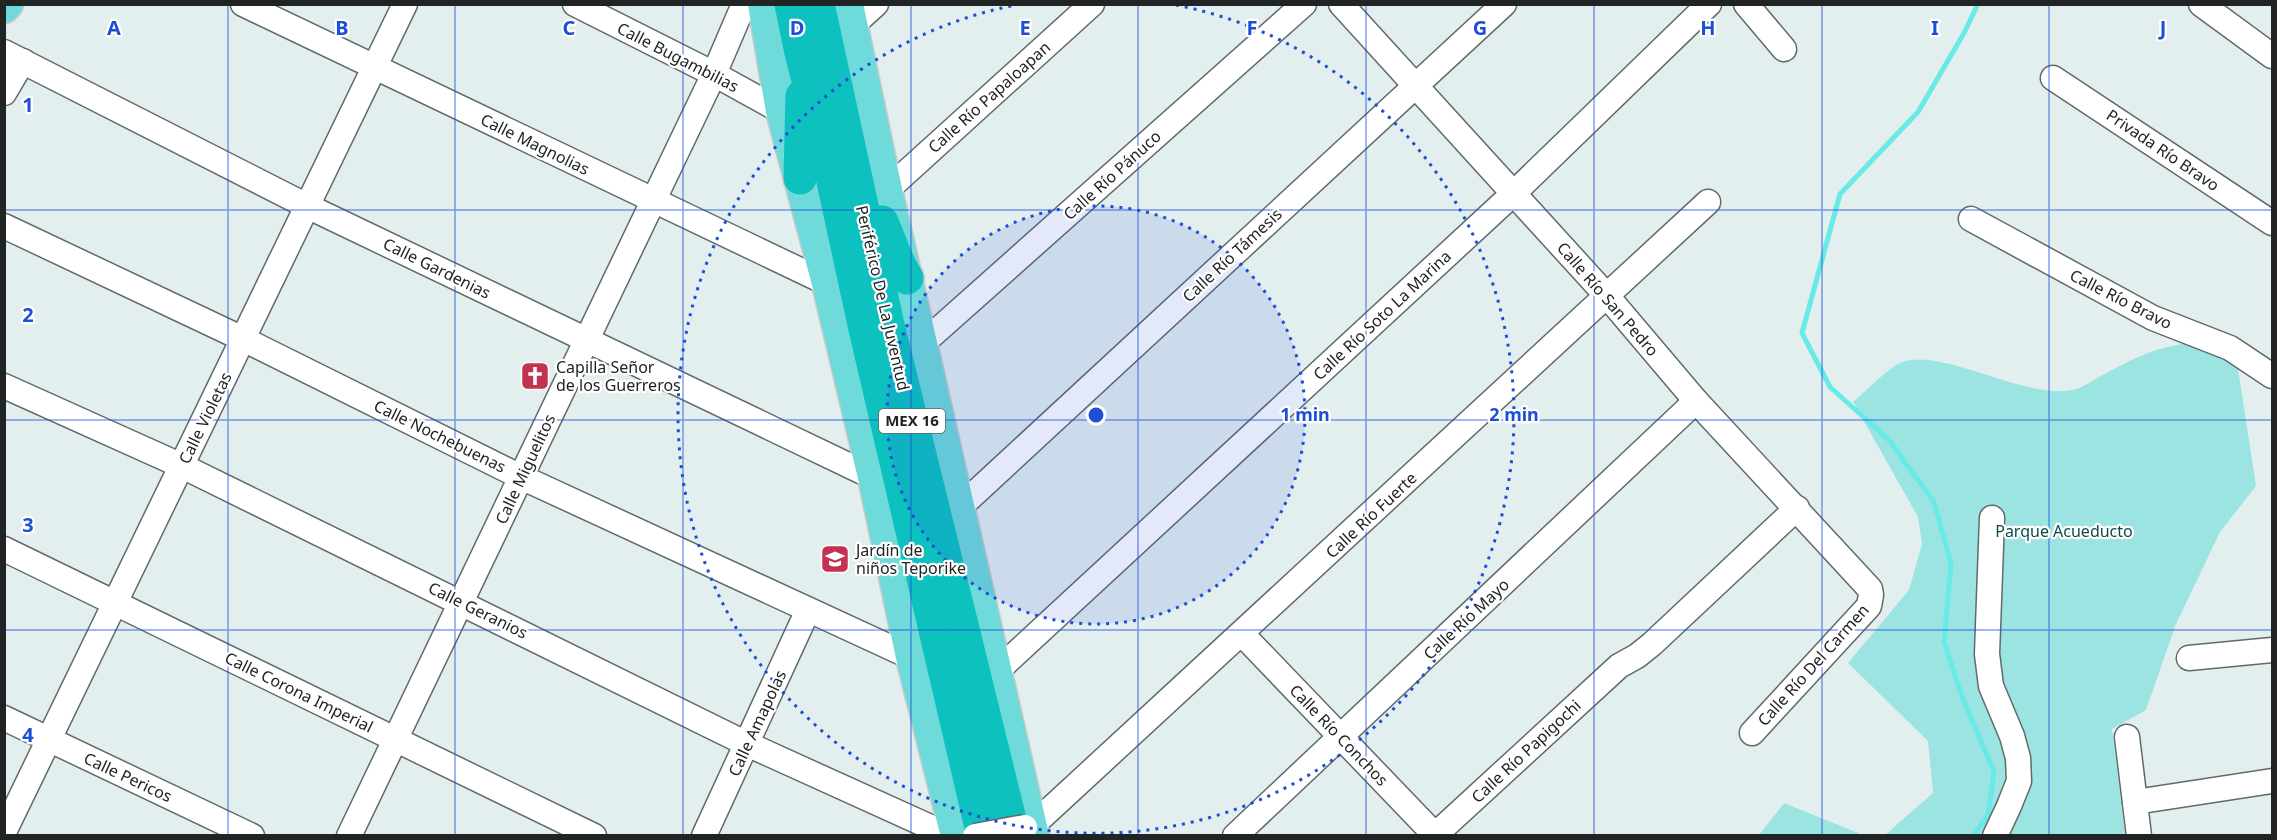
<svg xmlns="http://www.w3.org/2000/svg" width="2277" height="840" font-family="'Noto Sans',sans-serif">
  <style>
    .green { fill: #9be4e2 }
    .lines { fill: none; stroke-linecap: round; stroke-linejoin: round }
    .stream { stroke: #68eae7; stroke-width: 5 }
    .minor-casing { stroke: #616a6a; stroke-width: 27 }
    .major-casing { stroke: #c9caca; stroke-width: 33 }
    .highway-casing { stroke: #c9caca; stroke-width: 36 }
    .minor { stroke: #fff; stroke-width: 24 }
    .major { stroke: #6edad9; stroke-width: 30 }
    .highway { stroke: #0dc1bf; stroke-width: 33 }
    .minor-bridge-casing { stroke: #616a6a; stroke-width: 27; stroke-linecap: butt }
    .minor-bridge { stroke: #fff; stroke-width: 24 }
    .grid { fill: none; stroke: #1d4ed8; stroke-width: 1.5; stroke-opacity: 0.55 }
    .ring { fill: none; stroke: #1d4ed8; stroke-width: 3; stroke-dasharray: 3 6 }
    .labels { text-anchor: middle; stroke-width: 4.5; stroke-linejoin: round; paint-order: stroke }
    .shield { fill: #fff; stroke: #636666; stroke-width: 1.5 }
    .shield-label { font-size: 15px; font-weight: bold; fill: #202424 }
    .street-label { font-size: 16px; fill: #202424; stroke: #fff }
    .poi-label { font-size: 16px; fill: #202424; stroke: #fff; text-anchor: start }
    .park-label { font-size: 16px; fill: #0e4948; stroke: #fff }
    .grid-label { font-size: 20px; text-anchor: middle; font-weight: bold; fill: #1d4ed8; stroke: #fff; stroke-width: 4.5; stroke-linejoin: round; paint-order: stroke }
    .centre { fill: #1d4ed8; stroke: #fff; stroke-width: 3 }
    .ring-label { font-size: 18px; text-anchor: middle; font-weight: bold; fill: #1d4ed8; stroke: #fff; stroke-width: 4.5; stroke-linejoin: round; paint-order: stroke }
  </style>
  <rect width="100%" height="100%" fill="#e3efee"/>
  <g class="green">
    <path d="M2190,343L2237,362L2256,486L2220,532L2176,624L2146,710L2112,729L2125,835H1885L1933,793L1928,741L1848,663L1909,590L1922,544L1918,517L1853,402C1865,392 1885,371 1898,364C1938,343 2027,403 2076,389C2086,386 2096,378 2105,374C2134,358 2156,347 2190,343Z"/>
    <path d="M1784,803L1863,835H1759Z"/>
  </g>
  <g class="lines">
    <path class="stream" d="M1973,836L1988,815L1994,772L1962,697L1944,642L1951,564L1934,502L1889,440L1830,387L1802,333L1840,194L1918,112L1964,33L1978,4"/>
    <g class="minor-casing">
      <g id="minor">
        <path d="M243,4L827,283"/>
        <path d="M575,4L714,74L781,111"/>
        <path d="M1341,4L1607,296L1696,401L1870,589L1871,595L1869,606L1752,733"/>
        <path d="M1746,4L1784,49"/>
        <path d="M2201,4L2272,56"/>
        <path d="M853,25L876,4"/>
        <path d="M4,52L307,206L873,477"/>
        <path d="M2053,78L2272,223"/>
        <path d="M4,93L23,61"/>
        <path d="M887,190L1092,4"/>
        <path d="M1971,219L2153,318L2230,348L2272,376"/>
        <path d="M4,226L243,339L521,477L911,657"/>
        <path d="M921,345L1304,4"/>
        <path d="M4,386L182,466L747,744L950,836"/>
        <path d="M960,507L1504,4"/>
        <path d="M1992,518L1987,654L1991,686L2012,736L2018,758L2019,781L2009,806L1995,836"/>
        <path d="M4,549L594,836"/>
        <path d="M1242,634L1436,836"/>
        <path d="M2189,658L2272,650"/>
        <path d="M997,671L1514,193L1709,4"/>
        <path d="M4,718L252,836"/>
        <path d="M2127,737L2139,836"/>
        <path d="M2135,802L2272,781"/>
        <path d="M1025,827L1032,826L1708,202"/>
        <path d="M4,832L405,4"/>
        <path d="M349,836L714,74L744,4"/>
        <path d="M704,836L808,610"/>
        <path d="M1235,836L1696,401"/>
        <path d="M1434,836L1619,666L1637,656L1652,644L1797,508"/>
      </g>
    </g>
    <g class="major-casing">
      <g id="major">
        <path d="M763,4L781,111L827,283L873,477L911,657L956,836"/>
        <path d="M848,4L887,190L1034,836"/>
        <path d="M4,8L8,4"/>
      </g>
    </g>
    <g class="highway-casing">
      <g id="highway">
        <path d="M791,4L801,53L827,154L865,329L983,836"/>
        <path d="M818,4L888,325L1014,836"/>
        <path d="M800,178L802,96"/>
        <path d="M882,222L899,264L907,278"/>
      </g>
    </g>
    <use href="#minor" class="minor"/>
    <use href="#major" class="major"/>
    <use href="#highway" class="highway"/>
    <g class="minor-bridge-casing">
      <path id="minor-bridge" d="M975,836L1025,827"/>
    </g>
    <use href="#minor-bridge" class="minor-bridge"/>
  </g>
  <path class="grid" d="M228,4V836M455,4V836M683,4V836M911,4V836M1138,4V836M1366,4V836M1594,4V836M1822,4V836M2049,4V836M4,210H2272M4,420H2272M4,630H2272"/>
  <circle cx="1096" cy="415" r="209" fill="#1d4ed8" fill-opacity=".12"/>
  <g class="ring">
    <circle cx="1096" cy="415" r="209"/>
    <path d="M1176 5A418 418 0 1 1 1016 5"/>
  </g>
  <defs>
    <g id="church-square" transform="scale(1.5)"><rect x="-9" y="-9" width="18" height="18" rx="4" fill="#c33251" stroke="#fff"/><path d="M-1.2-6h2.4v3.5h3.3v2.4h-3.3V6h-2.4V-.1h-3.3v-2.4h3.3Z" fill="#fff"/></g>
    <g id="school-square" transform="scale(1.5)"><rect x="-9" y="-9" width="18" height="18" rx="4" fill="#c33251" stroke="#fff"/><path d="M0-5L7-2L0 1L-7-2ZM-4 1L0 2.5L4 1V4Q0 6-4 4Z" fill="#fff"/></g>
  </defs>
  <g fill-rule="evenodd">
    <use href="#church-square" x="535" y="376"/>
    <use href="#school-square" x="835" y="559"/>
  </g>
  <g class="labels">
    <rect class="shield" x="879" y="409" width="66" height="24" rx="4.5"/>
    <g class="shield-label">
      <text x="912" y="426">MEX 16</text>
    </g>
    <g class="street-label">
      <text transform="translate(678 57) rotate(27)" y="6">Calle Bugambilias</text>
      <text transform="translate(989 97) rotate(-42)" y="6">Calle Río Papaloapan</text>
      <text transform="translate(535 144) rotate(26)" y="6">Calle Magnolias</text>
      <text transform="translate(2163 150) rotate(34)" y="6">Privada Río Bravo</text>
      <text transform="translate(1112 175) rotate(-42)" y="6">Calle Río Pánuco</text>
      <text transform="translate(1232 255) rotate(-43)" y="6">Calle Río Támesis</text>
      <text transform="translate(437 268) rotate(26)" y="6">Calle Gardenias</text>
      <text transform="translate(883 298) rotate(77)" y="6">Periférico De La Juventud</text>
      <text transform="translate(1608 299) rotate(49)" y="6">Calle Río San Pedro</text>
      <text transform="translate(2121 299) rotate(27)" y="6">Calle Río Bravo</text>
      <text transform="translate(1382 315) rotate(-43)" y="6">Calle Río Soto La Marina</text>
      <text transform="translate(205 418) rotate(-64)" y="6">Calle Violetas</text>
      <text transform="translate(440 436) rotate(26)" y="6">Calle Nochebuenas</text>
      <text transform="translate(525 469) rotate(-65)" y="6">Calle Miguelitos</text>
      <text transform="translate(1371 515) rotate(-43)" y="6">Calle Río Fuerte</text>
      <text transform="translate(478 610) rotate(26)" y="6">Calle Geranios</text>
      <text transform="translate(1466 619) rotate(-43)" y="6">Calle Río Mayo</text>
      <text transform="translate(1813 665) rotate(-48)" y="6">Calle Río Del Carmen</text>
      <text transform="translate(299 692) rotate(26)" y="6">Calle Corona Imperial</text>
      <text transform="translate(757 723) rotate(-65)" y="6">Calle Amapolas</text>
      <text transform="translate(1339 735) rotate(46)" y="6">Calle Río Conchos</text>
      <text transform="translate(1526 751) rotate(-43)" y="6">Calle Río Papigochi</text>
      <text transform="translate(128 777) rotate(25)" y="6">Calle Pericos</text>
    </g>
    <g class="poi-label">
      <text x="556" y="373">Capilla Señor<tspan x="556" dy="18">de los Guerreros</tspan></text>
      <text x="856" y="556">Jardín de<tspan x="856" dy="18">niños Teporike</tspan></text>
    </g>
    <g class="park-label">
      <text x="2064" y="537">Parque Acueducto</text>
    </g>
  </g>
  <g class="grid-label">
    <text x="114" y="35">A</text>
    <text x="342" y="35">B</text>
    <text x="569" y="35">C</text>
    <text x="797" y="35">D</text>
    <text x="1025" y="35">E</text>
    <text x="1252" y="35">F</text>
    <text x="1480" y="35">G</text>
    <text x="1708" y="35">H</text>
    <text x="1935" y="35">I</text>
    <text x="2163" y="35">J</text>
    <text x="28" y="112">1</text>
    <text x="28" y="322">2</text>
    <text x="28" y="532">3</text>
    <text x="28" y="742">4</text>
  </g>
  <circle cx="1096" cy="415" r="9" class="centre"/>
  <g class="ring-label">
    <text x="1305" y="421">1 min</text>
    <text x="1514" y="421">2 min</text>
  </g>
  <rect width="2277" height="840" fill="none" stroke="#202424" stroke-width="12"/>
</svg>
